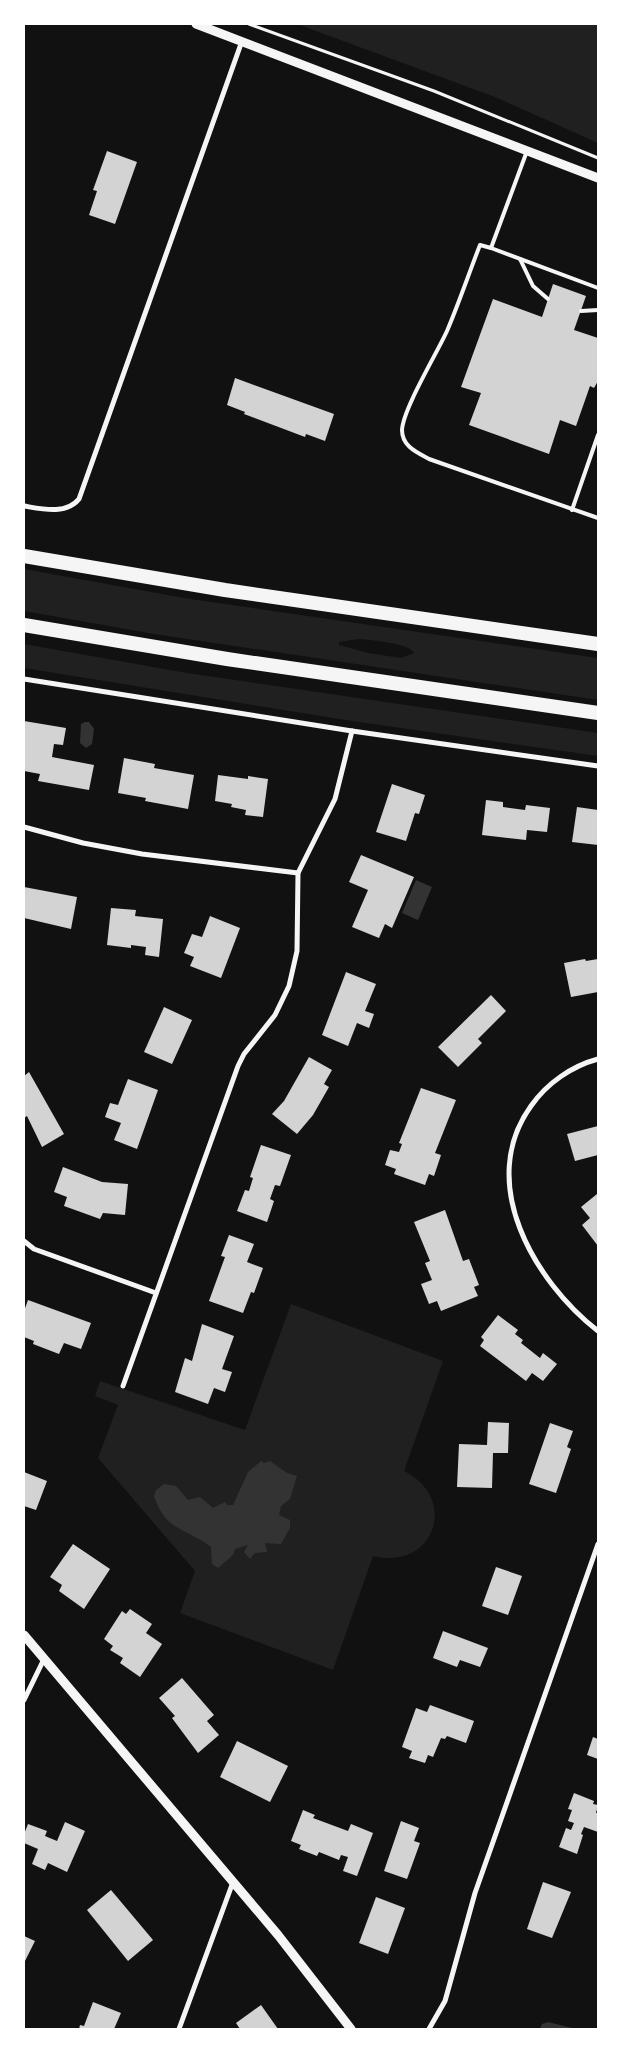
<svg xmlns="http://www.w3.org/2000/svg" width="622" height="2053" font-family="'Varela Round',sans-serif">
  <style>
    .green { fill: #202020; fill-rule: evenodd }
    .water { fill: #333 }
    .building { fill: #d3d3d3 }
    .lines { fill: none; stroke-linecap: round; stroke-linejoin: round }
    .path { stroke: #f5f5f5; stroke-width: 3 }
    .service { stroke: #f5f5f5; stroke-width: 4 }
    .minor { stroke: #f5f5f5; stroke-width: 5 }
    .tertiary { stroke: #f5f5f5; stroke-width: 9 }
    .trunk { stroke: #f5f5f5; stroke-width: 14 }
  </style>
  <rect width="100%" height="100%" fill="#111"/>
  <g class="green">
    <path d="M297,24H598V143L495,97Z"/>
    <path d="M24,569L184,598L598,658V700L154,634L24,611ZM359,639C371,640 409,643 414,653L401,658L368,653L339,645V642Z"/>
    <path d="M24,644L187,673L598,733V756L352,721L24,668Z"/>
    <path d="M291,1304L443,1361L404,1471C459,1498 435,1571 373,1556L333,1670L180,1613L195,1571L98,1458L118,1405L95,1396L100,1381L245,1430Z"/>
  </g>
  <g class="water">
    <path d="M85,722H89L94,729L92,744L86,748L80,743L81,724Z"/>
    <path d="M416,880L432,887L418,920L402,913Z"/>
    <path d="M261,1461L264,1463L270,1461L287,1473L297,1476L290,1499L281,1506L279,1515L290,1520V1528L281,1544L265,1543L267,1552L255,1553L250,1559L244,1552L248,1545L235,1549L233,1555L218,1568L212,1564L211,1547C185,1527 166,1532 154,1496L156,1490L164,1484L176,1486L188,1500L200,1497L213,1508L225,1502L227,1505H233L248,1472Z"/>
    <path d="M548,2022L576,2029H540L542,2024Z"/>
  </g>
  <g class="building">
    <path d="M107,151L137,162L115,224L89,215L97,191L93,190Z"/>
    <path d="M553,284L586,296L574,330L598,338V381L594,388L590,386L576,426L560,420L549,454L469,425L481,393L461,387L493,299L542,317Z"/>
    <path d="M235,378L334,414L325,441L306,434L305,437L244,414L245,412L227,405Z"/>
    <path d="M24,721L66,728L63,745L54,744L52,757L94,765L89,790L38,781L40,774L24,771Z"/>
    <path d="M124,758L155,764L154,768L194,775L188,809L145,801L146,798L118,793Z"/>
    <path d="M218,775L248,779V776L268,779L263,817L245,815L246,810L231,807L232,804L215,801Z"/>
    <path d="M392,784L425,795L419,814L415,813L406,841L376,832Z"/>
    <path d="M486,800L503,802V807L525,810L526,805L550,808L547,832L527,830L526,840L482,835Z"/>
    <path d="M577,807L598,810V845L572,842Z"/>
    <path d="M361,855L414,877L392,928L385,924L379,938L352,927L368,890L349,882Z"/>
    <path d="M24,887L77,897L71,929L24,918Z"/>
    <path d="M111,908L136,910L135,916L163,919L159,957L145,955L146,947L131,945V948L107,945Z"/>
    <path d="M210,916L240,928L221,978L190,966L194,957L184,953L192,934L202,937Z"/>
    <path d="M585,959L586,961L598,959V992L571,997L564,963Z"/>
    <path d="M346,972L376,984L365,1011L374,1014L369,1028L357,1023L348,1046L322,1035Z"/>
    <path d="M491,995L506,1011L478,1039L482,1043L458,1067L438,1047Z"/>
    <path d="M164,1007L192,1020L172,1064L144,1052Z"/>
    <path d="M309,1057L332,1070L324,1084L329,1087L313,1115L297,1134L272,1114L284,1101Z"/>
    <path d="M29,1072L64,1134L42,1147L27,1116L24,1118V1076Z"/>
    <path d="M128,1079L158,1090L137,1149L114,1140L121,1123L105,1117L110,1103L118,1105Z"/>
    <path d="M421,1088L456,1100L435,1153L441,1155L434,1176L429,1174L425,1185L394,1174L396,1169L385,1165L390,1150L399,1152L402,1144L399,1143Z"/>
    <path d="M598,1126V1155L575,1161L567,1134Z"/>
    <path d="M261,1145L291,1155L280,1186L275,1185L270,1199L274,1201L267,1222L237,1211L245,1190L249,1191L253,1178L250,1177Z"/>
    <path d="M63,1167L102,1182L128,1184L125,1215L103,1213L100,1219L64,1206L67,1197L54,1192Z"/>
    <path d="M597,1194L598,1196V1246L582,1225L590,1218L581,1207Z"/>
    <path d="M445,1210L463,1261L469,1259L479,1285L474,1287L478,1296L441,1311L437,1301L429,1304L421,1284L432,1280L425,1263L430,1261L414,1222Z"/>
    <path d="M229,1235L254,1244L247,1262L263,1268L254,1293L251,1292L243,1313L209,1301L225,1257L221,1256Z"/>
    <path d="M28,1300L91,1323L81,1349L64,1343L59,1354L33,1344L34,1341L24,1337V1311Z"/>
    <path d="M498,1315L518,1330L515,1334L523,1340L521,1343L540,1358L543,1353L557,1364L543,1381L532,1373L526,1381L480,1346L484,1340L481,1337Z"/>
    <path d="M202,1324L234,1336L222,1369L232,1372L225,1392L214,1388L208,1404L175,1392L185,1358L192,1361Z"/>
    <path d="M488,1422L509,1423L508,1453H493L492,1488L457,1487L459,1444L487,1445Z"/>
    <path d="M550,1423L573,1431L567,1447L571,1449L556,1493L529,1484Z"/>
    <path d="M24,1472L47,1481L36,1510L24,1506Z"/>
    <path d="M73,1544L110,1569L84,1609L59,1591L62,1585L50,1577Z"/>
    <path d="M496,1567L522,1576L508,1615L482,1606Z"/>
    <path d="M130,1609L152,1624L146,1633L162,1644L140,1677L120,1663L123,1658L110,1650L113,1646L104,1639L122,1611L126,1614Z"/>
    <path d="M443,1631L488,1648L480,1667L460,1660L457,1667L433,1658Z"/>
    <path d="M182,1678L214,1715L207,1721L219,1735L198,1753L172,1718L175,1716L159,1698Z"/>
    <path d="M430,1705L474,1721L466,1743L447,1736L445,1739L441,1738L433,1757L428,1755L425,1763L409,1758L412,1751L402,1747L416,1708L427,1712Z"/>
    <path d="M593,1737L598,1739V1759L587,1755Z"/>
    <path d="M237,1741L288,1766L270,1802L220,1777Z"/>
    <path d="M574,1793L594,1801L593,1804L598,1805L596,1813H598V1832L584,1827L581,1834L583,1835L577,1854L559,1847L566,1828L571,1830L574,1823L568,1821L572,1810L568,1809Z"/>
    <path d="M303,1810L315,1815L313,1818L348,1831L351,1824L373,1833L357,1876L343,1871L348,1857L341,1855L339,1860L319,1852L317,1856L299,1849L301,1845L291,1841Z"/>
    <path d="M401,1821L419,1828L414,1841L420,1843L407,1879L384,1871Z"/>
    <path d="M65,1822L85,1831L67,1872L48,1863L45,1870L32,1864L38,1849L24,1843V1834L28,1824L47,1831L45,1836L57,1841Z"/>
    <path d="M543,1882L571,1892L552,1938L527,1929Z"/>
    <path d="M111,1890L153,1940L128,1961L87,1910Z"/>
    <path d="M376,1897L405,1908L388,1954L359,1943Z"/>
    <path d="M24,1936L35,1941L24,1963Z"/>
    <path d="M93,2002L121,2013L114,2029H79L80,2025L84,2026Z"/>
    <path d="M261,2005L278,2029H240L236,2023Z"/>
  </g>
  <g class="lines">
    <path class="path" d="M249,24L434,91L598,158"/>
    <g class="service">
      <path d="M527,151L491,248L480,245C469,273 459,303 447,331C437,353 403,409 402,430C402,446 416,452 429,459L598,518"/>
      <path d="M491,248L598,288"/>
      <path d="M520,259L533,286L548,299"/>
      <path d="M581,311L598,310"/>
      <path d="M572,510L598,435"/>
    </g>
    <g class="minor">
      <path d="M24,506C42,509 66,515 79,499L242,41"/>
      <path d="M24,679L352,731L598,766"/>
      <path d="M24,827L83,843L142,854L298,873"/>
      <path d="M598,1059C572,1066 547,1083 531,1106C476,1182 534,1281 598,1331"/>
      <path d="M24,1241L34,1249L156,1293"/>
      <path d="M123,1386L238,1066L244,1054L275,1015L289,986L297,951L298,873L335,799L352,731"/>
      <path d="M24,1700L44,1659"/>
      <path d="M179,2029L233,1882"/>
      <path d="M429,2029L445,2001L475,1893L598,1544"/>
    </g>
    <g class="tertiary">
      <path d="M196,24L598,178"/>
      <path d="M24,1635L278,1935L351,2029"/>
    </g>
    <g class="trunk">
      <path d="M24,556L225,590L598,644"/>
      <path d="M24,625L227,659L598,713"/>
    </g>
  </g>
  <rect width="622" height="2053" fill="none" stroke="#ffffff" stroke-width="50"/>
</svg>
